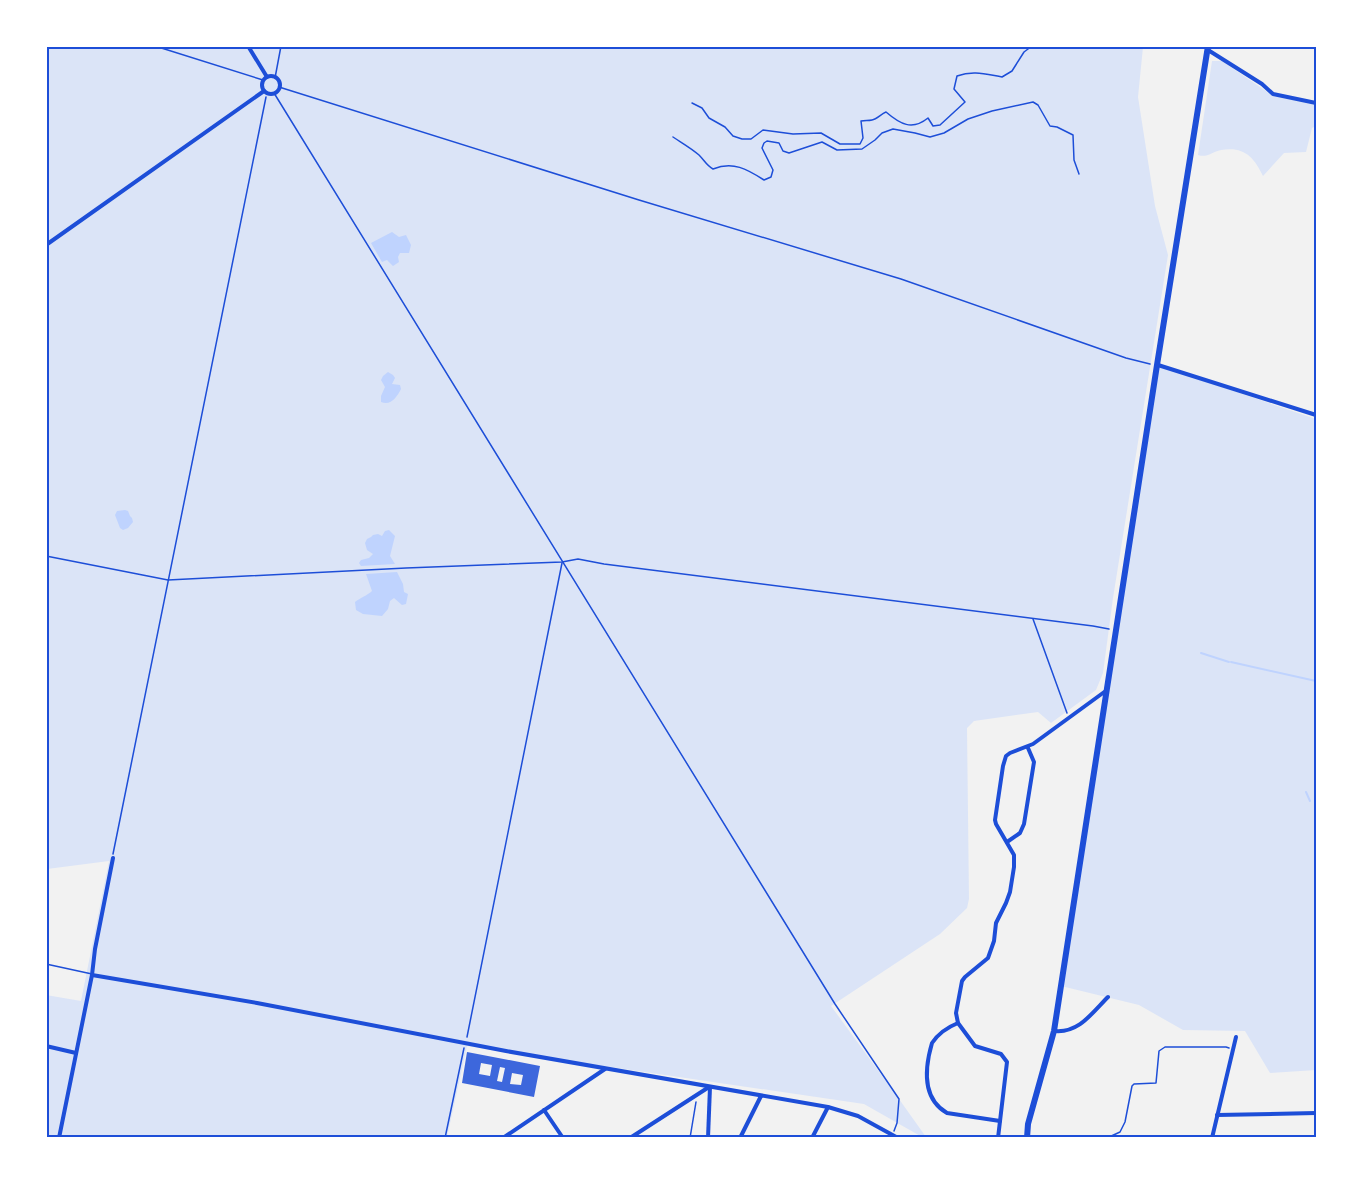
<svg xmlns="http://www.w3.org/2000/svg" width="1363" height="1184" font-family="'Source Serif 4',serif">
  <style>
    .green { fill: #dbe4f7 }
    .water { fill: #bfd3fe }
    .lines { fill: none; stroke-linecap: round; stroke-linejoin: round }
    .stream { stroke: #bfd3fe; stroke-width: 2 }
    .building { fill: #3d67dc; fill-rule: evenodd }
    .path { stroke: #1d4ed8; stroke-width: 1.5 }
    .service { stroke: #1d4ed8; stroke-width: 1.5 }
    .minor { stroke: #1d4ed8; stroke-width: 4 }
    .primary { stroke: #1d4ed8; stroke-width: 6 }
    .neatline { fill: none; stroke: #1d4ed8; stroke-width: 2 }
  </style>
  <rect width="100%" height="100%" fill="#f2f2f2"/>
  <g class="green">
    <path d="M47,47H1143L1138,97L1155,206L1168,255L1113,598L1103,673L1096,690L1051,723L1038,712L974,721L967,728L969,899L967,908L940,934L831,1006L899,1099L926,1137H922L864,1104L467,1046L447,1137H47L46,995L81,1001L109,861L47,869Z"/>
    <path d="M1212,61H1222L1273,96L1316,105V126L1312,128L1306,152L1284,153L1263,176C1254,157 1244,146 1221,150C1212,152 1207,158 1198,155Z"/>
    <path d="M1157,365L1316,419V1070L1270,1073L1245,1031L1183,1030L1139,1005L1061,986Z"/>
  </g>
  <g class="water">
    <path d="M392,232L399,237L406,235L411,245L409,253H400L398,257L399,262L393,266L387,260L382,262L371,243Z"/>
    <path d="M388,372L393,375L395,378L392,384L400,385L401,389C397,397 391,406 381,402V396L385,387L381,380L383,376Z"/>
    <path d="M125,510L128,511L130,516L132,518L133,522L128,528L123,530L120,528L115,515L117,511Z"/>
    <path d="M389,530L395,536L390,556L395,564L361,566L359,563L361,560L369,558L373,554L367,550L365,543L367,539L371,537L373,535L378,534L382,536L385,531Z"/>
    <path d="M397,572L403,584L404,592L408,594L406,604L402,605L394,598L390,601L388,609L382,616L363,614L356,610L355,602C360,598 368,595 372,591L366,574Z"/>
  </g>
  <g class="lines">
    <g class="stream">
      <path d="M1201,653L1229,662"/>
      <path d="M1231,662L1316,681"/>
      <path d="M1306,792L1310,801"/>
    </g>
  </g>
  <path class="building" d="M467,1052L540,1066L534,1097L462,1083ZM481,1063L492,1065L490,1076L479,1074ZM500,1067L505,1068L502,1082L497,1081ZM512,1073L523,1075L521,1085L510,1084Z"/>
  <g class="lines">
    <g class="path">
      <path d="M155,46L263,80"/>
      <path d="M275,78L281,46"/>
      <path d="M279,87L639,200L901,279L1126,358L1150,364"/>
      <path d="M274,93L835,1004L899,1099L897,1123L894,1131"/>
      <path d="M692,103L702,108L709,118L725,127L733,136L742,139H751L763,130L793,134L821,133L840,144H860L863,138L861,121C865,120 868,121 872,120C877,119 881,114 886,112C900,124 912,131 928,118L933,126L940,125L965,102L954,89L957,76C973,70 985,74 1002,77L1012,71L1024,52L1032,46"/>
      <path d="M673,137C682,143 691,148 699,155C704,160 707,166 713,169C733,161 747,169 764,180L771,177L773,170L762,148L764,143L767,141L779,143L783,151L789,153L822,142L837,150L862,149L875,140L882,133L893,129L915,133L930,137L944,133L968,119L992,111L1033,102L1038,105L1050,126L1057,127L1073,135L1074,160L1079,174"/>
      <path d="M46,556L168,580L406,568L562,562L578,559L604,564L1093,626L1109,629"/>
      <path d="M1033,619L1067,713"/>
      <path d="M113,854L266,97"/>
      <path d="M467,1037L562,563"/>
      <path d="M445,1138L464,1048"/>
      <path d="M690,1138L696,1102"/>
      <path d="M1107,1138L1120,1132L1125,1122L1132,1086L1134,1084L1156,1083L1159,1051L1165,1047H1226L1229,1048"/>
    </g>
    <path class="service" d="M46,964L92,974"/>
    <g class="minor">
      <path d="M248,46L267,77"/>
      <path d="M1208,50L1262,84L1273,94L1316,103"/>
      <circle cx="271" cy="85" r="9"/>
      <path d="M46,245L264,91"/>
      <path d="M1158,365L1316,415"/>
      <path d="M1007,842L1020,833L1024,824L1034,762L1028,748"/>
      <path d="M92,975L257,1003L506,1051L828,1107L858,1116L898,1138"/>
      <path d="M958,1023C948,1027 938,1034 932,1043C925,1067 921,1098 947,1113L1000,1121"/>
      <path d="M1055,1031C1079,1033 1092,1013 1108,997"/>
      <path d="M46,1046L76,1053"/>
      <path d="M544,1110L563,1138"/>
      <path d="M1217,1115L1316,1113"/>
      <path d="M59,1138L92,975L95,949L113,858"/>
      <path d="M503,1138L605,1069"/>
      <path d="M630,1138L709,1087"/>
      <path d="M708,1138L710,1087"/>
      <path d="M740,1138L761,1096"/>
      <path d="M812,1138L828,1107"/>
      <path d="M998,1138L1007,1062L1001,1054L975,1046L958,1023L956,1013L962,981L965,977L988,958L994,941L996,923L1006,903L1010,892L1014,867V855L996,824L995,820L1003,766L1006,756L1010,753L1033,744L1107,690"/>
      <path d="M1212,1138L1236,1037"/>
    </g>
    <path class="primary" d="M1027,1138L1028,1124L1054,1031L1157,365L1208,46"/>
  </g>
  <rect width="1363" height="1184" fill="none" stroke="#ffffff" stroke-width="96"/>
  <rect x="48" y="48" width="1267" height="1088" class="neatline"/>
</svg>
